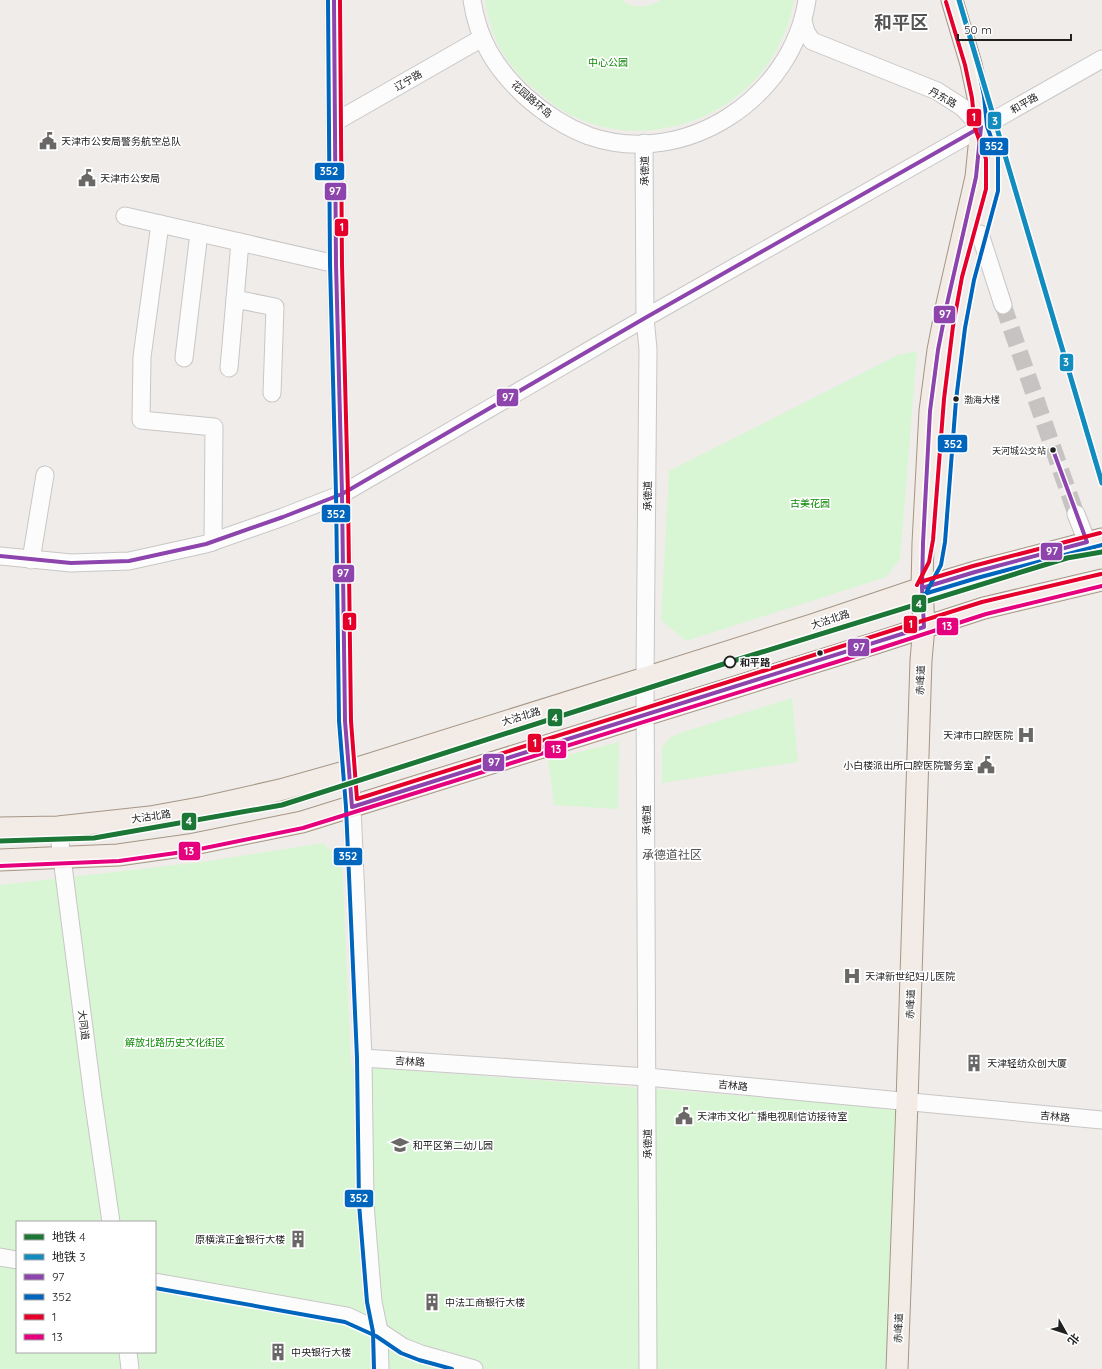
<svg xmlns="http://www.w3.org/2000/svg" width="1102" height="1369" font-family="Quicksand,'Noto Sans SC',sans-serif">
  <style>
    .park { fill: #d8f6d4; fill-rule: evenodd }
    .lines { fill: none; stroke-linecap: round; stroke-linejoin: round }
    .minor-tunnel { stroke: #c6c3c2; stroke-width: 17; stroke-dasharray: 17 8; stroke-linecap: butt }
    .minor-casing { stroke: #c8c7c6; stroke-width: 19 }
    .major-casing { stroke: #a69685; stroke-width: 23 }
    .minor { stroke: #fdfcfc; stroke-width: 17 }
    .major { stroke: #f2ebe6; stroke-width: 21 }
    .bus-1-casing { stroke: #fff; stroke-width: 7 }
    .bus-2-casing { stroke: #fff; stroke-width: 7 }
    .bus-3-casing { stroke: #fff; stroke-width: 7 }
    .bus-4-casing { stroke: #fff; stroke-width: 7 }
    .bus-1 { stroke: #8e44ad; stroke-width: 4 }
    .bus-2 { stroke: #0065bd; stroke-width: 4 }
    .bus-3 { stroke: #e4002b; stroke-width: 4 }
    .bus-4 { stroke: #e5007d; stroke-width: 4 }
    .metro-1-casing { stroke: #fff; stroke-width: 8 }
    .metro-2-casing { stroke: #fff; stroke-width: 8 }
    .metro-1 { stroke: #1c7736; stroke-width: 5 }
    .metro-2 { stroke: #128bbe; stroke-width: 5 }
    .bus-dot { fill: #212121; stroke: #fff; stroke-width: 1.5 }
    .stop-dot { fill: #fff; stroke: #212121; stroke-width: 2 }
    .labels { text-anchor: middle; stroke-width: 3.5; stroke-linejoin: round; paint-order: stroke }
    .bus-label { font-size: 9px; fill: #212121; stroke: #fff; text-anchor: start }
    .park-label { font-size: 10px; fill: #0b8a03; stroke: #fff }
    .street-label { font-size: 10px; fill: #212121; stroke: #fff }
    .poi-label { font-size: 10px; fill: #212121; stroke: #fff; text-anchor: start }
    .stop-label { font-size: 10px; font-weight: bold; fill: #212121; stroke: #fff; text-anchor: start }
    .quarter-label { font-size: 12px; fill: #545454; stroke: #fff }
    .town-label { font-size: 18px; font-weight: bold; fill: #545454; stroke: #fff }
    .line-badge { stroke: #fff; stroke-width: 1.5 }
    .badge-label { font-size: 11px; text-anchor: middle; font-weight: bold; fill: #fff }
  </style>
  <rect width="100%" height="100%" fill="#efecea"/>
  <g class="park">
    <path d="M485,0H622C634,10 649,7 661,0H794C791,21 782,41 771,59C729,125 635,152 565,112C556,107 548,100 541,94C525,82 512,69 502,52C493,36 488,18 485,0Z"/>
    <path d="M917,351L900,559L886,577L686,641L661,620L669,471L898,355Z"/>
    <path d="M792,698L798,762L662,783V747L670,738L680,733Z"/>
    <path d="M619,742L618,809L554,805L548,760Z"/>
    <path d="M323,843L342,861L351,1066L901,1108L896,1369H0V885L202,862ZM17,1222H155V1352H17Z"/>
  </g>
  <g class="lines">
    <path class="minor-tunnel" d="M1003,305L1076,514"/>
    <g class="minor-casing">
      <g id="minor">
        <path d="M334,0L336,264L342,494L345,721L352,807L363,1058L365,1204L373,1302L379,1331L380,1369"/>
        <path d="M472,0C478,40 495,68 525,96C544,113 565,127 589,136C685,169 792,98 807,0"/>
        <path d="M803,21L806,32L812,41L937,91L962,107L981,127"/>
        <path d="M335,122L482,38"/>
        <path d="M644,143L645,318L648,349L645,678L648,1369"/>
        <path d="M125,216L336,264"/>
        <path d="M160,224L142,357L141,420L214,427L213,542"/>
        <path d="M980,234L1003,305"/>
        <path d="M235,299L275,307L272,393"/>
        <path d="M184,358L199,233"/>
        <path d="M229,368L240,242"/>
        <path d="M1076,514L1087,542"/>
        <path d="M0,556L71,563L129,561L206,544L283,517L342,494L645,318L1102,59"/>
        <path d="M31,560L45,475"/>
        <path d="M58,827L93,1098L111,1222"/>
        <path d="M363,1058L647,1077L1102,1120"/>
        <path d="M0,1257L17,1260"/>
        <path d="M155,1282L347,1316L379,1331L403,1347L421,1354L474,1369"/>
        <path d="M128,1352L130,1369"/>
      </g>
    </g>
    <g class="major-casing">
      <g id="major">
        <path d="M0,828L58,827L150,817L205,807L280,790L348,771L645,678L815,624L922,588L975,572L1102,539"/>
        <path d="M0,860L118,855L189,845L302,822L876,643L984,608L1102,580"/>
        <path d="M897,1369L907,1102L921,660L924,627L922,588L923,543L930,411L938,350L947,304L976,177L981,127L978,97L971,64L952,0"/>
      </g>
    </g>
    <use href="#minor" class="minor"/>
    <use href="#major" class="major"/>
    <g class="bus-1-casing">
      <g id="bus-1">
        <path d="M334,0L336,264L342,494L345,721L352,807L924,627L922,588L923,543L930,411L938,350L947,304L976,177L981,127"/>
        <path d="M0,556L71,563L129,561L206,544L283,517L342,494L645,318L981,127"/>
        <path d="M922,588L975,572L1087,542L1053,450"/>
      </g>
    </g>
    <g class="bus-2-casing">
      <g id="bus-2">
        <path d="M328,0L330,264L336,494L339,721L346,807L357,1058L359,1204L367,1302L373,1332L374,1369"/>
        <path d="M927,591L941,565L945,542L956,400L965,328L974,280L998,191V157L987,126L984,96L977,63L958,0"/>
        <path d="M924,594L977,578L1102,545"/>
        <path d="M155,1288L345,1322L376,1336L401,1353L419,1360L452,1369"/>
      </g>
    </g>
    <g class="bus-3-casing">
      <g id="bus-3">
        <path d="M340,0L342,264L348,494L351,721L357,799L982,602L1101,574"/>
        <path d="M920,582L973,566L1100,533"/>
        <path d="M917,585L929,562L933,540L944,399L953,326L962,277L986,189V159L975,128L972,98L965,65L946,2"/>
      </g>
    </g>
    <g class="bus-4-casing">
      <path id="bus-4" d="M0,866L119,861L190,851L303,828L878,649L986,614L1102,586"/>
    </g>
    <use href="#bus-1" class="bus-1"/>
    <use href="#bus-2" class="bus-2"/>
    <use href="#bus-3" class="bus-3"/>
    <use href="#bus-4" class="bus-4"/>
    <g class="metro-1-casing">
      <path id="metro-1" d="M0,841L94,838L282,805L733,661L1067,558L1102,552"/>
    </g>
    <g class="metro-2-casing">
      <path id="metro-2" d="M959,0L1102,483"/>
    </g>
    <use href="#metro-1" class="metro-1"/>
    <use href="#metro-2" class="metro-2"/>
  </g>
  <defs>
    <g id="civic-bare" transform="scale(1.38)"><path d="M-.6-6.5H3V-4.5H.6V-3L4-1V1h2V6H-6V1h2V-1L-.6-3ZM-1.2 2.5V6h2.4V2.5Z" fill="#696867" stroke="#fff" stroke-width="2.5" paint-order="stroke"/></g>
    <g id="hospital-bare" transform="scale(1.38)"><path d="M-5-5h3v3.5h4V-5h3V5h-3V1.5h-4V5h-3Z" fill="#696867" stroke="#fff" stroke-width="2.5" paint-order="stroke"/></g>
    <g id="building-bare" transform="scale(1.38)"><path d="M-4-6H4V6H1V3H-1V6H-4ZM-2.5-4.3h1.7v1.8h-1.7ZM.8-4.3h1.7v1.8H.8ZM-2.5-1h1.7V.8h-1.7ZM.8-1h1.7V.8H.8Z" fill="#696867" stroke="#fff" stroke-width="2.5" paint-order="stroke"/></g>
    <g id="school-bare" transform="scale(1.38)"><path d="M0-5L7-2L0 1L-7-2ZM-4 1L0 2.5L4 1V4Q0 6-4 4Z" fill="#696867" stroke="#fff" stroke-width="2.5" paint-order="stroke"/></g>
  </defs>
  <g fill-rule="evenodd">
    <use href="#civic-bare" x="48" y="141"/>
    <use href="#civic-bare" x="87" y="178"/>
    <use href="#hospital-bare" x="1026" y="735"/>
    <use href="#civic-bare" x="986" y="765"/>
    <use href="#hospital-bare" x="852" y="976"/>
    <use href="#building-bare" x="974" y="1063"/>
    <use href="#civic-bare" x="684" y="1116"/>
    <use href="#school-bare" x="400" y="1145"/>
    <use href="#building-bare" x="298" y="1239"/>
    <use href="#building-bare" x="432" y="1302"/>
    <use href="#building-bare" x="278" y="1352"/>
  </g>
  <g class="bus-dot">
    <circle cx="956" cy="399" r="3.5"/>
    <circle cx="1053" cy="450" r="3.5"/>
    <circle cx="820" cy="653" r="3.5"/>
  </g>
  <circle class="stop-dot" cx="730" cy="662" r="5.5"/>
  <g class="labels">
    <g class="bus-label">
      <text x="964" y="403">渤海大楼</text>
      <text x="1046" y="454" text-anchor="end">天河城公交站</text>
    </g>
    <g class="park-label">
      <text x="608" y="66">中心公园</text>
      <text x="810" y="507">古美花园</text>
      <text x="175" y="1046">解放北路历史文化街区</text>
    </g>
    <g class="street-label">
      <text transform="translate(408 80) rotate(-30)" y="4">辽宁路</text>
      <text transform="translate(943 97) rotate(29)" y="4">丹东路</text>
      <text transform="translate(532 99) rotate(41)" y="4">花园路环岛</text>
      <text transform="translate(1024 103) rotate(-30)" y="4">和平路</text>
      <text transform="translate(644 171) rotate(-90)" y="4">承德道</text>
      <text transform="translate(647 496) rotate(-90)" y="4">承德道</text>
      <text transform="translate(830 619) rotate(-18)" y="4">大沽北路</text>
      <text transform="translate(920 680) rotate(-88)" y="4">赤峰道</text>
      <text transform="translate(521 716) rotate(-17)" y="4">大沽北路</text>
      <text transform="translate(151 816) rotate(-8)" y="4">大沽北路</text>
      <text transform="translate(646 820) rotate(-90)" y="4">承德道</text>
      <text transform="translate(910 1004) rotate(-88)" y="4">赤峰道</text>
      <text transform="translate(84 1025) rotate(83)" y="4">大同道</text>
      <text transform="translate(410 1061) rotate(4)" y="4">吉林路</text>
      <text transform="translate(733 1085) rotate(6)" y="4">吉林路</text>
      <text transform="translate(1055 1116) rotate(5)" y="4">吉林路</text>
      <text transform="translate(647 1144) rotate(-90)" y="4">承德道</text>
      <text transform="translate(898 1328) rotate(-88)" y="4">赤峰道</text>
    </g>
    <g class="poi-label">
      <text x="61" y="145">天津市公安局警务航空总队</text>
      <text x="100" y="182">天津市公安局</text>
      <text x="1013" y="739" text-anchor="end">天津市口腔医院</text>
      <text x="973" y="769" text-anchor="end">小白楼派出所口腔医院警务室</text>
      <text x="865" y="980">天津新世纪妇儿医院</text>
      <text x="987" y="1067">天津轻纺众创大厦</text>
      <text x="697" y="1120">天津市文化广播电视剧信访接待室</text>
      <text x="413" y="1149">和平区第二幼儿园</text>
      <text x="285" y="1243" text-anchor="end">原横滨正金银行大楼</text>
      <text x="445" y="1306">中法工商银行大楼</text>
      <text x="291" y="1356">中央银行大楼</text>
    </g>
    <g class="stop-label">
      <text x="740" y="666">和平路</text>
    </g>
    <g class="quarter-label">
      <text x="672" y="859">承德道社区</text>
    </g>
    <g class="town-label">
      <text x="901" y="29">和平区</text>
    </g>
  </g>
  <g class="line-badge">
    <rect x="966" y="108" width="16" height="19" rx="4" fill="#e4002b"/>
    <rect x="987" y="111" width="15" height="19" rx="4" fill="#128bbe"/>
    <rect x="979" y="137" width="30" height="19" rx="4" fill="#0065bd"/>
    <rect x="314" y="162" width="31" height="19" rx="4" fill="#0065bd"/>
    <rect x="324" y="182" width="23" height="19" rx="4" fill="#8e44ad"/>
    <rect x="334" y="218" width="15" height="19" rx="4" fill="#e4002b"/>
    <rect x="933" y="305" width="23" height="19" rx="4" fill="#8e44ad"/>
    <rect x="1059" y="353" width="15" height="19" rx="4" fill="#128bbe"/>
    <rect x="496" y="388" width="23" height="19" rx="4" fill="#8e44ad"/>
    <rect x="937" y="434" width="31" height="19" rx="4" fill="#0065bd"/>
    <rect x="321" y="504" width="30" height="19" rx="4" fill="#0065bd"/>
    <rect x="1040" y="542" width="23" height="19" rx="4" fill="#8e44ad"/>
    <rect x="332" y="564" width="23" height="19" rx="4" fill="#8e44ad"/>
    <rect x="911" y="594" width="16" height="19" rx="4" fill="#1c7736"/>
    <rect x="342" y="612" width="15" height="19" rx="4" fill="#e4002b"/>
    <rect x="903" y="615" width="15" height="19" rx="4" fill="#e4002b"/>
    <rect x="936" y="617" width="23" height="19" rx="4" fill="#e5007d"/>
    <rect x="847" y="638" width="23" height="19" rx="4" fill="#8e44ad"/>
    <rect x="547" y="708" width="16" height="19" rx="4" fill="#1c7736"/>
    <rect x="527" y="733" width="15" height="20" rx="4" fill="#e4002b"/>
    <rect x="544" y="740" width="23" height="19" rx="4" fill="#e5007d"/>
    <rect x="482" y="753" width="23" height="19" rx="4" fill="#8e44ad"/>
    <rect x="181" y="812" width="16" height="19" rx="4" fill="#1c7736"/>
    <rect x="178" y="841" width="23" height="20" rx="4" fill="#e5007d"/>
    <rect x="333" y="847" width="30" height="19" rx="4" fill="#0065bd"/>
    <rect x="344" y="1189" width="30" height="19" rx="4" fill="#0065bd"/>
  </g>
  <g class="badge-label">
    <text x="974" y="121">1</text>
    <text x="995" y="125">3</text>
    <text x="994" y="150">352</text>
    <text x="329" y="175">352</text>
    <text x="335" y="195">97</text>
    <text x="342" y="231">1</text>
    <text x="945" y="318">97</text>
    <text x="1066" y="366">3</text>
    <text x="508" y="401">97</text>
    <text x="953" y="448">352</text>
    <text x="336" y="518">352</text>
    <text x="1052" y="555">97</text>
    <text x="343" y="577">97</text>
    <text x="919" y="608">4</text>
    <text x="350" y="625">1</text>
    <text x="911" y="628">1</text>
    <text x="947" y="630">13</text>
    <text x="859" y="651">97</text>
    <text x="555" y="722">4</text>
    <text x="535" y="747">1</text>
    <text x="556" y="753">13</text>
    <text x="494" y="766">97</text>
    <text x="189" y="825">4</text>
    <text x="189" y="855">13</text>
    <text x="348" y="860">352</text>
    <text x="359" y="1202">352</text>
  </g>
  <rect x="16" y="1221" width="140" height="132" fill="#ffffff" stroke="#a6a6a6"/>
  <rect x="24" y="1234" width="20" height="6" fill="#1c7736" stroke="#a6a6a6"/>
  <text x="52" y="1241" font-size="12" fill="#212121">地铁 4</text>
  <rect x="24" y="1254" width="20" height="6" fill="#128bbe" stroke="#a6a6a6"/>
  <text x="52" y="1261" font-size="12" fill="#212121">地铁 3</text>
  <rect x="24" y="1274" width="20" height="6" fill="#8e44ad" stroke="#a6a6a6"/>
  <text x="52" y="1281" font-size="12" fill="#212121">97</text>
  <rect x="24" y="1294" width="20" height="6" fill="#0065bd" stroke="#a6a6a6"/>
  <text x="52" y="1301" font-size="12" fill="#212121">352</text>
  <rect x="24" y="1314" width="20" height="6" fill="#e4002b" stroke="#a6a6a6"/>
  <text x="52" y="1321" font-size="12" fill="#212121">1</text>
  <rect x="24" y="1334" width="20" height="6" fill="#e5007d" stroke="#a6a6a6"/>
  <text x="52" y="1341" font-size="12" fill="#212121">13</text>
  <g transform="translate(1066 1333) rotate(129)" stroke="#ffffff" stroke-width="3" paint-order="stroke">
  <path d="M0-3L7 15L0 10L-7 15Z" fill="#212121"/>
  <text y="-6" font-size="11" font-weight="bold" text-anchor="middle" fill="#212121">北</text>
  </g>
  <path d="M958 34v6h113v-6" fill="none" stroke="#212121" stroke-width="2"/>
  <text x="964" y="34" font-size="12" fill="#212121" stroke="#ffffff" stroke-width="3" paint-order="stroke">50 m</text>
</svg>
